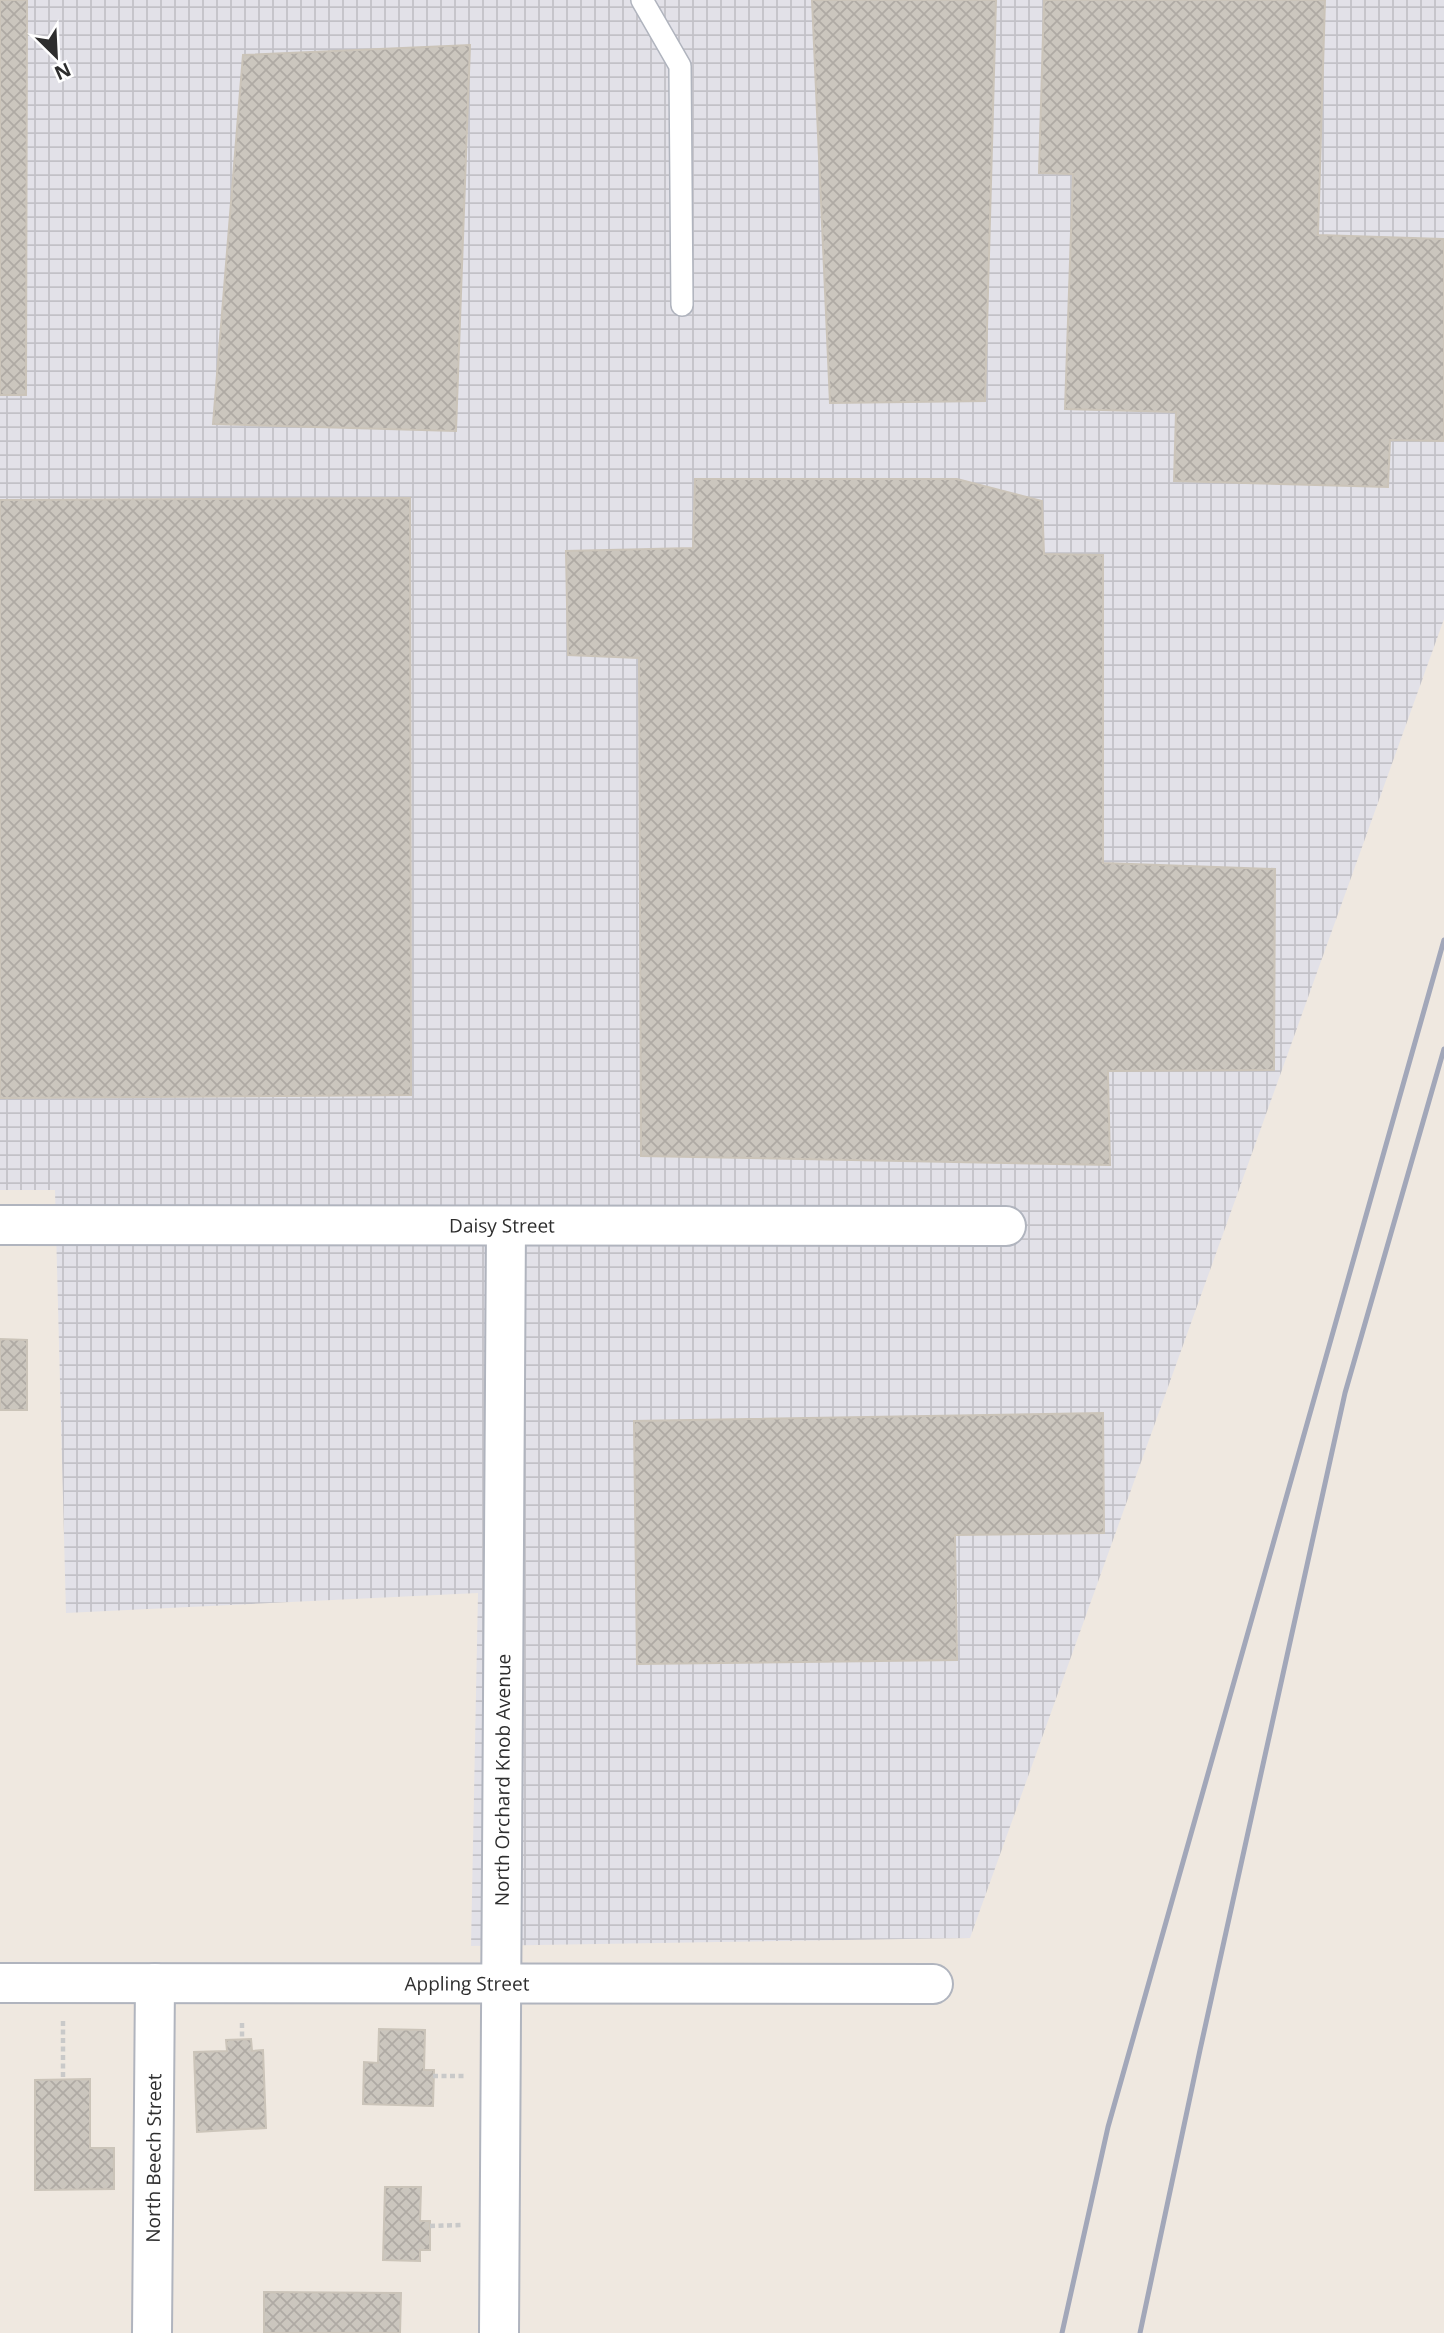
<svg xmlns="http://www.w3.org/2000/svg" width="1444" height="2333" font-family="'Open Sans',sans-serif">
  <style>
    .industrial { fill: url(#industrial-grid) }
    .building { fill: url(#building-cross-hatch); stroke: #cbc4b9; stroke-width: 2 }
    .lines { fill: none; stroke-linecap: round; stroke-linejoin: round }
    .service-casing { stroke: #b0b4be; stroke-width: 24 }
    .minor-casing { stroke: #b0b4be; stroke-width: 42 }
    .path { stroke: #c9c9c9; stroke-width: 4.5; stroke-dasharray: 5 3.5; stroke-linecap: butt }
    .service { stroke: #fff; stroke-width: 21 }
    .minor { stroke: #fff; stroke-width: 38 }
    .rail { stroke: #a2a7b9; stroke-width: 5 }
    .labels { text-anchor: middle; stroke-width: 7; stroke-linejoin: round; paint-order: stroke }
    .street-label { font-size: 19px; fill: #2e2e2e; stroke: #fff }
  </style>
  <defs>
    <pattern id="industrial-grid" width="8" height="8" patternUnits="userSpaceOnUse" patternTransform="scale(1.75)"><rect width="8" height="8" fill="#e2e1e8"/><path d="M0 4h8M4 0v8" fill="none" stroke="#c2c1c7"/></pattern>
    <pattern id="building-cross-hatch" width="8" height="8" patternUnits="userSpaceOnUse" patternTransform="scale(1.75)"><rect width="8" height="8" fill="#cbc6be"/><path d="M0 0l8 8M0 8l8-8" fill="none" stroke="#afaaa4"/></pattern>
  </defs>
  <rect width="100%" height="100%" fill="#efe8e0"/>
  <path class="industrial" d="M0,0H1444V619L970,1938L471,1946L478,1593L66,1613L55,1190H0Z"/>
  <g class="building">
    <path d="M0,0H27L26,395H0Z"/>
    <path d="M812,0H996L985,401L830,403Z"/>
    <path d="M1044,0H1325L1318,235L1444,239V441L1390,440L1388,487L1174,481L1176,412L1065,409L1073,174L1039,173Z"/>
    <path d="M470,45L456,431L213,424L243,55Z"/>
    <path d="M695,479H957L1042,501L1044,554L1103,555V863L1275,869L1274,1070L1108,1071L1110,1165L641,1156L639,658L568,655L566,551L693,548Z"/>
    <path d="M410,498L411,1095L0,1098V500Z"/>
    <path d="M0,1339L27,1340V1410H0Z"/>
    <path d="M1103,1413L1104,1533L955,1535L957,1660L637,1664L634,1421Z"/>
    <path d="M379,2029L425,2030L424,2070H434L433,2106L363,2104L364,2062L378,2063Z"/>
    <path d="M251,2039L252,2051L263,2050L266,2128L197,2132L194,2052L227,2051L226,2040Z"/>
    <path d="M90,2079V2148H114V2189L35,2190V2080Z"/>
    <path d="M385,2187H421L420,2221H430V2250H420V2261L383,2260Z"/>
    <path d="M264,2292L401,2293L400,2333H264Z"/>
  </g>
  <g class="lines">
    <g class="service-casing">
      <path id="service" d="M642,0L680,66L682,305"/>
    </g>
    <g class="minor-casing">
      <g id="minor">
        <path id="s1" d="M0,1225L1006,1226"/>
        <path id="s2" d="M0,1983L933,1984"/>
        <path id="s3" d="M152,2333L155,1983"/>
        <path id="s4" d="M499,2333L506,1226"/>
      </g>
    </g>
    <g class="path">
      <path d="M63,2021V2079"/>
      <path d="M242,2023V2039"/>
      <path d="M433,2076H464"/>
      <path d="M430,2226L461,2225"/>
    </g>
    <use href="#service" class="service"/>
    <use href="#minor" class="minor"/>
    <g class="rail">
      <path d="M1062,2333L1108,2127L1444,940"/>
      <path d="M1140,2333L1200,2050L1345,1393L1444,1049"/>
    </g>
  </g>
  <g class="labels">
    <g class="street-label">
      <text dy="7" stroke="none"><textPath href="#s1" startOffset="502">Daisy Street</textPath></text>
      <text dy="7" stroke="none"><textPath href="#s4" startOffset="553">North Orchard Knob Avenue</textPath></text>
      <text dy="7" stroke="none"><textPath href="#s2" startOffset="467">Appling Street</textPath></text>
      <text dy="7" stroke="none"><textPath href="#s3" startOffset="175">North Beech Street</textPath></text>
    </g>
  </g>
  <g transform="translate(56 56) rotate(156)" stroke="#ffffff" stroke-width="5" paint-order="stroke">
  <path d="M0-5L12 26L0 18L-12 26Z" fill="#2e2e2e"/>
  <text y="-10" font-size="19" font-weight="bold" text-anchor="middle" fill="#2e2e2e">N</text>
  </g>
</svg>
